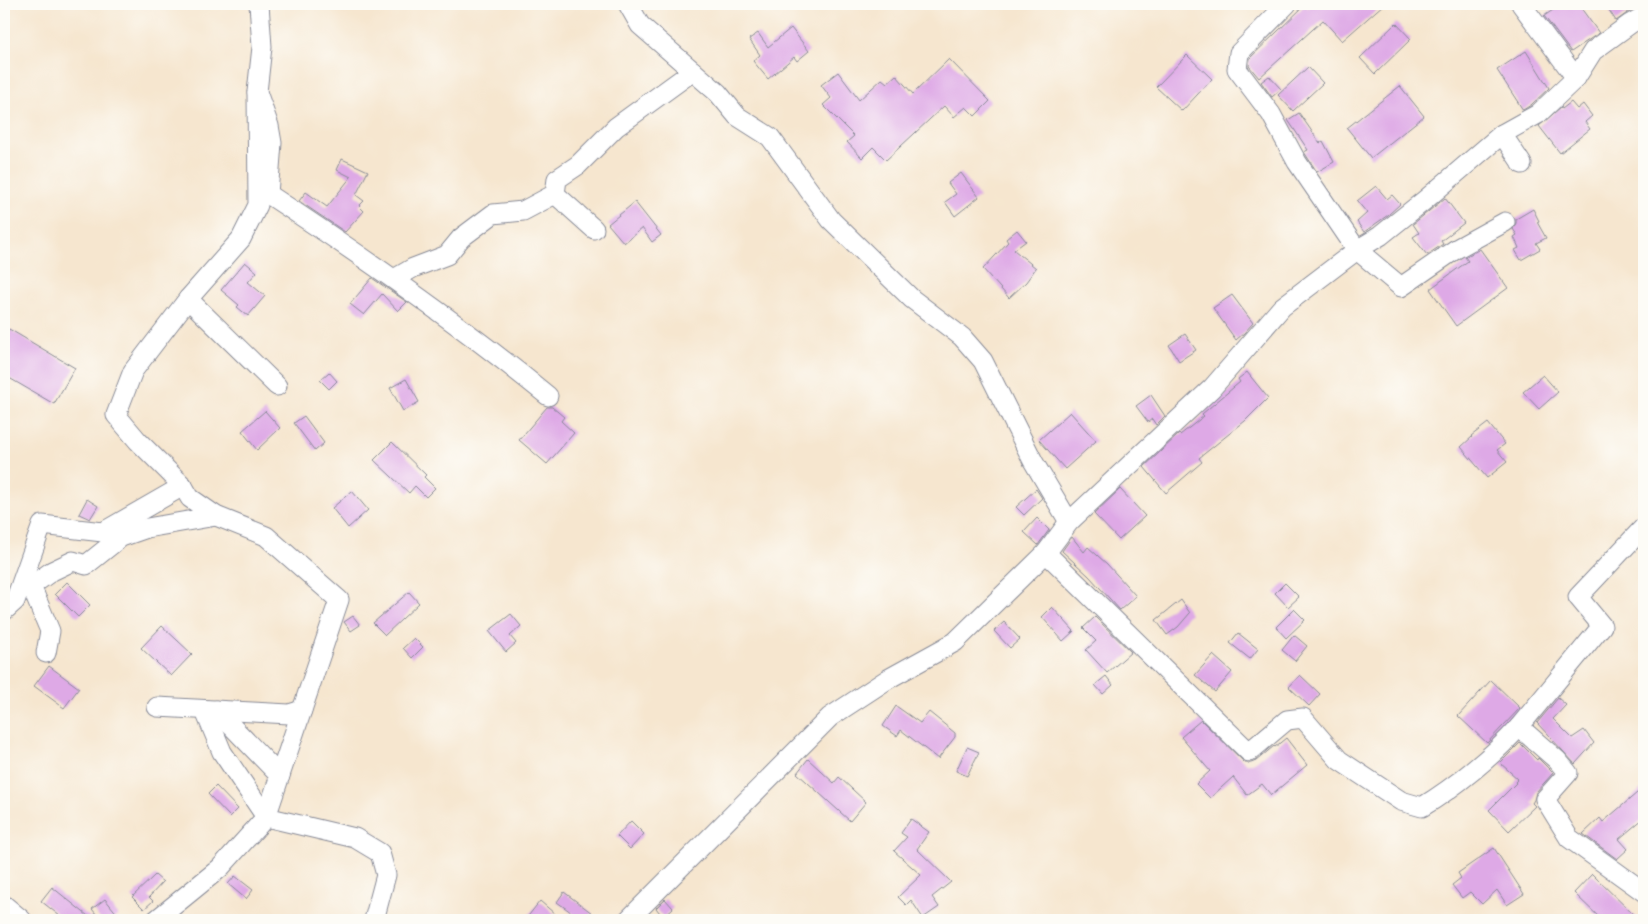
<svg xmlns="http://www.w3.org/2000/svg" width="1648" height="924" font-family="'IM FELL English',serif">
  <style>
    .building { fill: #dea9e6 }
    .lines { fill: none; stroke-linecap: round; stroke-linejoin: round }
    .minor-casing { stroke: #888a96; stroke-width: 21 }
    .minor { stroke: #fff; stroke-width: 19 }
  </style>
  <rect width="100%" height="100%" fill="#fdfcf7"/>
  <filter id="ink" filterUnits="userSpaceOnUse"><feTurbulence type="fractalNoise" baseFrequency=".02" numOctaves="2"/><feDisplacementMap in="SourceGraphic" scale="10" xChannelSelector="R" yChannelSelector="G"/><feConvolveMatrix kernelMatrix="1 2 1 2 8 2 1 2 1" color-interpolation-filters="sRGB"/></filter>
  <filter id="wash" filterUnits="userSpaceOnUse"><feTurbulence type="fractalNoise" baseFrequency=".0096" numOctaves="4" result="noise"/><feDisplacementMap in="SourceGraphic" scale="20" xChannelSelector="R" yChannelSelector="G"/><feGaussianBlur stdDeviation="1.12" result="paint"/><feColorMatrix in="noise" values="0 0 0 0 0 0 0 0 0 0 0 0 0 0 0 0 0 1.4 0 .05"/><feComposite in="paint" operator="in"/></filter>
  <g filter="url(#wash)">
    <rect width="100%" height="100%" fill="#f6e6cf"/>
    <g id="blocks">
      <g class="building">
        <path d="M1313,4H1384L1342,41L1323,20L1259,78L1249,66L1250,58L1305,5L1308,8Z"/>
        <path d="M1562,4H1578L1599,33L1571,52L1544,16Z"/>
        <path d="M1605,4H1625L1630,11L1616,21Z"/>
        <path d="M1396,23L1411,39L1375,74L1360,58Z"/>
        <path d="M791,28L809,51L797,61L794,57L768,79L753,61L760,55L749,39L758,33L768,47Z"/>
        <path d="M1526,51L1549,88L1531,105L1523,110L1497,70Z"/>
        <path d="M1187,55L1212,79L1182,111L1156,87Z"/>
        <path d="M949,59L990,101L975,116L966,107L954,117L944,106L886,160L873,147L862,158L847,142L854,136L823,105L831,98L821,85L838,72L859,100L882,79L887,83L896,75L913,94Z"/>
        <path d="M1308,67L1323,83L1293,111L1278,95Z"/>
        <path d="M1269,76L1281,89L1272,97L1261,82Z"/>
        <path d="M1400,86L1424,116L1371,158L1347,128Z"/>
        <path d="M1571,102L1577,109L1583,104L1592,116L1585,122L1590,129L1560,153L1539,126L1561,107L1562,109Z"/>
        <path d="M1299,113L1320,143L1323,141L1334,162L1317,172L1304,152L1308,150L1288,120Z"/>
        <path d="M342,159L368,171L356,195L364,201L359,206L364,211L345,232L299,201L306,192L327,207L351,177L337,170Z"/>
        <path d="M961,173L979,197L955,216L945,202L956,194L948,183Z"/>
        <path d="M1376,186L1387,199L1392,195L1400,204L1388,215L1364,232L1357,222L1367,213L1357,201Z"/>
        <path d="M1445,198L1464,223L1441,241L1443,244L1427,255L1413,237L1419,233L1413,224Z"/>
        <path d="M635,202L661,235L652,242L642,228L624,243L608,224Z"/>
        <path d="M1533,209L1539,221L1537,222L1546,238L1536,243L1540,249L1521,260L1515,250L1519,248L1514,237L1517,235L1513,229L1516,223V219Z"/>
        <path d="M1017,230L1026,241L1014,250L1036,268L1026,282L1009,298L983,269L1008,242L1006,239Z"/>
        <path d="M1480,249L1508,288L1456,326L1430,289L1468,261L1465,257Z"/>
        <path d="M245,262L257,272L248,282L265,296L248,316L237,307L239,305L221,290Z"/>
        <path d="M372,278L404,300L407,302L398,311L382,294L364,315L350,304Z"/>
        <path d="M1232,295L1253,323L1244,333L1236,340L1213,308Z"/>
        <path d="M9,329L75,368L54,404L4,375V337Z"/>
        <path d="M1185,334L1196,350L1179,361L1169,345Z"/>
        <path d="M329,372L337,381L329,389L320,380Z"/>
        <path d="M1247,372L1268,398L1245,421L1199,458L1202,462L1166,493L1144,467L1179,434L1180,435L1204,416L1202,414L1240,382L1238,379Z"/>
        <path d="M1543,375L1558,392L1539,409L1523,392Z"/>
        <path d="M406,379L419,402L403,411L390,388Z"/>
        <path d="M1151,395L1165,416L1156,425L1152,419L1148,422L1136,406Z"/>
        <path d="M547,407H552L564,417L561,421L574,433L547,464L519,440Z"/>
        <path d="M265,411L280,428L257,450L242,431Z"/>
        <path d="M1070,412L1096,441L1065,469L1039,440Z"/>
        <path d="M304,416L324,443L315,451L294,423Z"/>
        <path d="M1488,423L1505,444L1497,450L1507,462L1487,478L1461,447L1472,437L1471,436Z"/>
        <path d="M392,442L426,475L424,477L435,488L426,497L415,486L409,493L374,460Z"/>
        <path d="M1036,489L1042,498L1024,515L1016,507Z"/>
        <path d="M1120,489L1145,516L1119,540L1094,514Z"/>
        <path d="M352,491L368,510L348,528L332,508Z"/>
        <path d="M87,499L98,506L90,519L79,514Z"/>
        <path d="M1037,518L1049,530L1038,545L1024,532Z"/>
        <path d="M1072,537L1084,552L1088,547L1107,564L1136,596L1120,610L1089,576L1062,551Z"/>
        <path d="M67,582L90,605L78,617L55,594Z"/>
        <path d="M1285,583L1299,597L1288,607L1275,593Z"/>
        <path d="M409,592L419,603L385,635L373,623Z"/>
        <path d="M1181,600L1190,613L1178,627L1167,635L1156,620Z"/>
        <path d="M1052,607L1074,631L1063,641L1042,617Z"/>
        <path d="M1294,609L1305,620L1286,638L1276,627Z"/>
        <path d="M511,614L521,626L510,636L516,643L506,652L489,631Z"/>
        <path d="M353,616L360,625L351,631L344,622Z"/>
        <path d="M1095,617L1131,652L1107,673L1086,650L1096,641L1083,628Z"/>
        <path d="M1004,622L1020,639L1010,648L994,631Z"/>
        <path d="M162,626L192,654L171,676L141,648Z"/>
        <path d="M1238,633L1258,649L1250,659L1230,643Z"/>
        <path d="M1294,635L1307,646L1295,661L1282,650Z"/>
        <path d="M414,638L423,647L412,658L403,648Z"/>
        <path d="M1213,655L1232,672L1215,692L1195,675Z"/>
        <path d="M49,666L79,688L64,708L34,686Z"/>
        <path d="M1300,675L1320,694L1309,706L1289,687Z"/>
        <path d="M1106,676L1113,685L1103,694L1095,685Z"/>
        <path d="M1491,680L1520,708L1487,743L1458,716Z"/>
        <path d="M1558,698L1566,705L1553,719L1572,738L1584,730L1594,743L1575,764L1537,723Z"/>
        <path d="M896,706L920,723L929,712L955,733V737L938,759L901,730L897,736L883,726Z"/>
        <path d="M1201,720L1245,763H1251L1256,761L1274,746L1275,747L1286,738L1307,765L1271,795L1262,784L1247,795L1233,777L1210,798L1196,784L1210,771L1181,737Z"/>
        <path d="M1520,743L1537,760L1538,758L1553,773L1536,792L1534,800L1532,803L1535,806L1509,831L1489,810L1516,783L1515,782L1518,779L1500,763Z"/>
        <path d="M967,747L979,752L967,776L956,771Z"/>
        <path d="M808,759L834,783L839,777L866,802L850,821L797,773Z"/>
        <path d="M216,786L238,809L230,817L208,794Z"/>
        <path d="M1644,787V818L1619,839L1628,849L1617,859L1583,834L1600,818L1603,822Z"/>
        <path d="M911,819L929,832L917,849L951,882L932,897L939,907L923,918L911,900L906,905L898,897L921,875L894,851L907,837L901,833Z"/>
        <path d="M631,821L644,834L630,849L617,836Z"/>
        <path d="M1494,848L1524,894L1507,905L1497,890L1482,904L1470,892L1462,898L1452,885L1461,878L1458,873Z"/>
        <path d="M1592,874L1639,920H1602L1574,893Z"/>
        <path d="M155,875L163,882L149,897L153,901L144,909L132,897Z"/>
        <path d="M235,876L253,890L246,899L228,884Z"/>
        <path d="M52,887L93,920H65L41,901Z"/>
        <path d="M564,892L592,913L587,920H582L557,902Z"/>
        <path d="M105,899L118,915L112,920H101L92,909Z"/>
        <path d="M665,899L673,908L663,917L656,908Z"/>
        <path d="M540,901L555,914L550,920H525Z"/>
      </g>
    </g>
  </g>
  <g filter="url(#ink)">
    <use href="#blocks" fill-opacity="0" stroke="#888a96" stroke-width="1"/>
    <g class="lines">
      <g class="minor-casing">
        <g id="minor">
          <path d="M259,4L262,47L257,92L269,126L272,143L268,194C364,257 459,323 548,396"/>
          <path d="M628,4L640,25L718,93L737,116L770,137L831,220L912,299L962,337L983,361L1033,461L1069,522"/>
          <path d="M1287,4L1239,53L1237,69L1271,114L1297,162L1357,250L1401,287L1456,249L1505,222"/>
          <path d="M1521,4L1576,78"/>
          <path d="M1522,164L1502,134L1538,114L1576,78L1593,51L1630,24L1644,16"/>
          <path d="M555,194L594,229"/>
          <path d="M394,279L413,268L447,255L461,238L493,214L523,211L555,194L557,179L578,165L616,127L693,71"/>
          <path d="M188,299L277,386"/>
          <path d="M1046,553L1249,752L1287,720L1303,718L1339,760L1401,801L1422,807C1455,787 1493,756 1519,727L1557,760L1568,773L1545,799L1569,838L1644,892"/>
          <path d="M4,611L15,601L42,525L103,532L183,486"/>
          <path d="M46,653L50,631L31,586L52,571L73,561L86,565L121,537L147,528L216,516"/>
          <path d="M157,707L289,714L302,710"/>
          <path d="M207,710V716L222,752L266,817L355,838L380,853L386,875L374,920"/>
          <path d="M216,710L280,776"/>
          <path d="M1519,727L1602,626L1578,597L1644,527"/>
          <path d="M4,905L22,920"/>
          <path d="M156,920L220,868L266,817L339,600L266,536L216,516L190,498L183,486L138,441L116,415L133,371L188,299L241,239L258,205L257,92"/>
          <path d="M628,920L830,717L888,679L955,642L1046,553L1069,522L1212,388L1282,307L1357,250L1380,236L1425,200L1502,134"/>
        </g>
      </g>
      <use href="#minor" class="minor"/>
    </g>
  </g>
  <rect width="1648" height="924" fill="none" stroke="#fdfcf7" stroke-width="20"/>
</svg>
